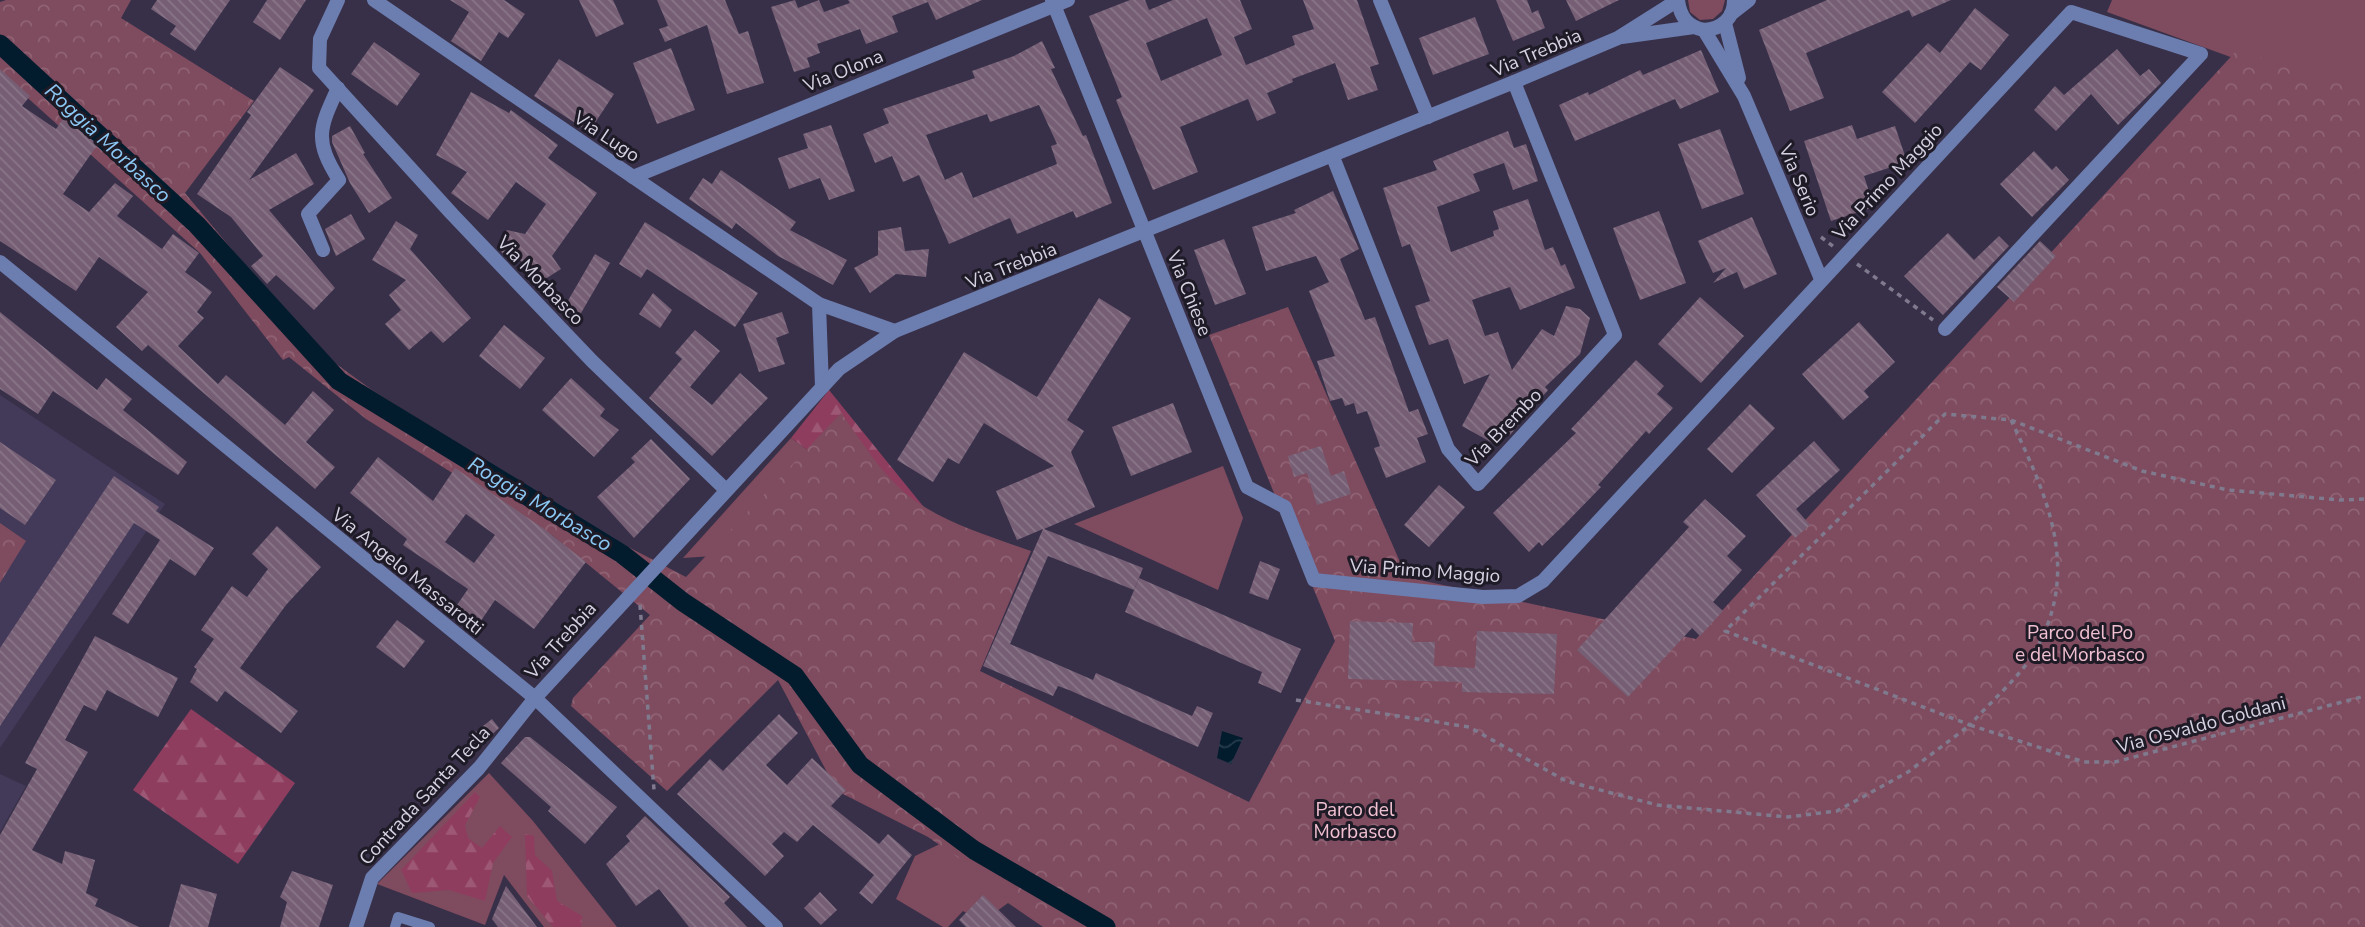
<svg xmlns="http://www.w3.org/2000/svg" width="2365" height="927" font-family="'Nunito Sans',sans-serif">
  <style>
    .built { fill: #433958 }
    .grass { fill: #7f4b5e }
    .forest { fill: url(#forest-firs) }
    .park { fill: url(#park-crowns) }
    .water { fill: url(#water-waves) }
    .lines { fill: none; stroke-linecap: round; stroke-linejoin: round }
    .canal { stroke: #021c2e; stroke-width: 19 }
    .building { fill: url(#building-back-hatch); fill-rule: evenodd }
    .path { stroke: #807a8f; stroke-width: 3.5; stroke-dasharray: 5 5; stroke-linecap: butt }
    .service { stroke: #6c7daf; stroke-width: 10 }
    .minor { stroke: #6c7daf; stroke-width: 14 }
    .tertiary { stroke: #6c7daf; stroke-width: 14 }
    .labels { text-anchor: middle; stroke-width: 6; stroke-linejoin: round; paint-order: stroke }
    .street-label { font-size: 19px; fill: #d6d1e1; stroke: #1e1a26 }
    .park-label { font-size: 19px; fill: #f1c0d0; stroke: #1e1a26 }
    .water-label { font-size: 21px; font-style: italic; fill: #8cc8f4; stroke: #1e1a26 }
  </style>
  <defs>
    <pattern id="forest-firs" width="22" height="20" patternUnits="userSpaceOnUse" patternTransform="scale(1.75)"><rect width="22" height="20" fill="#8e3d5e"/><path d="M5 1l3.5 6h-7zM16 11l3.5 6h-7z" fill="#9d5875"/></pattern>
    <pattern id="park-crowns" width="20" height="18" patternUnits="userSpaceOnUse" patternTransform="scale(1.75)"><rect width="20" height="18" fill="#7f4b5e"/><path d="M2 6a3 3 0 1 1 6 0M12 15a3 3 0 1 1 6 0" fill="none" stroke="#906475"/></pattern>
    <pattern id="water-waves" width="16" height="10" patternUnits="userSpaceOnUse" patternTransform="scale(1.75)"><rect width="16" height="10" fill="#021c2e"/><path d="M0 5q4-4 8 0t8 0" fill="none" stroke="#263c4c"/></pattern>
    <pattern id="building-back-hatch" width="6" height="6" patternUnits="userSpaceOnUse" patternTransform="scale(1.75)"><rect width="6" height="6" fill="#765f75"/><path d="M-1 5l2 2M0 0l6 6M5-1l2 2" fill="none" stroke="#897588"/></pattern>
  </defs>
  <rect width="100%" height="100%" fill="#383049"/>
  <g class="built">
    <path d="M0,395L165,504L0,748Z"/>
    <path d="M0,774L26,786L0,832Z"/>
  </g>
  <g class="grass">
    <path d="M1688,0H1725L1722,11L1713,19L1700,20L1690,12Z"/>
    <path d="M2112,0H2365V119L2236,59L2107,12Z"/>
    <path d="M791,438L894,513L792,551L683,558Z"/>
    <path d="M1223,466L1243,518L1218,590L1074,524Z"/>
    <path d="M489,773L533,821L617,927H544L504,875L485,925L377,884Z"/>
    <path d="M975,827L1101,927H1043L1008,903L982,922L963,911L948,927H943L896,899L915,856Z"/>
  </g>
  <g class="forest">
    <path d="M829,390L927,511L894,513L791,438Z"/>
    <path d="M191,709L295,783L238,864L133,790Z"/>
    <path d="M475,792L480,797L465,825L468,838L482,848L500,826L512,837L493,863L485,901L449,890L412,893L401,870Z"/>
    <path d="M525,834L534,836L535,855L552,871L557,901L582,916L581,927H553L527,896Z"/>
  </g>
  <g class="park">
    <path d="M6,0H131L121,18L254,101L185,193L313,347L372,390L592,528L686,577L841,413C861,440 881,474 909,496C941,522 992,537 1031,551L980,671L1249,802L1335,641L1209,335L1288,307L1404,571L1410,578L1696,639L2237,50L2365,91V927H1058L928,837L837,791L778,680L667,791L571,706L573,698L650,615L553,536L366,419L289,357L283,360L200,253L0,73V2Z"/>
    <path d="M0,523L26,541L0,583Z"/>
  </g>
  <path class="water" d="M1222,731L1243,738L1231,764L1217,758Z"/>
  <g class="lines">
    <path class="canal" d="M0,44L197,225L339,381L622,554L683,602L795,676L860,765L974,850L1106,927"/>
  </g>
  <g class="building">
    <path d="M157,0H230L195,51L170,34L176,26L151,9Z"/>
    <path d="M267,0H306L280,40L253,22Z"/>
    <path d="M450,0H504L525,14L508,38L499,32L481,61L451,41L469,12Z"/>
    <path d="M579,0H613L624,24L596,37Z"/>
    <path d="M657,0H725L739,34L748,31L764,83L727,94L707,25L665,42L659,29L668,26Z"/>
    <path d="M795,0L798,8L819,0L824,12L850,3L848,0H982L936,20L928,2L892,16L898,32L866,44L860,29L817,44L820,53L807,58L810,67L794,72L771,7Z"/>
    <path d="M1130,0H1145L1149,10L1173,0H1240L1252,29L1234,37L1246,65L1295,45L1292,36L1314,29L1303,0H1357L1379,64L1370,67L1378,90L1348,100L1335,63L1292,79L1293,82L1267,93L1276,113L1257,121L1248,99L1180,127L1198,172L1153,190L1116,100L1122,97L1089,16ZM1207,18L1222,55L1161,81L1146,43Z"/>
    <path d="M1496,0H1527L1532,13L1538,10L1545,28L1513,41Z"/>
    <path d="M1566,0H1619L1576,21Z"/>
    <path d="M1827,0H1951L1912,17L1909,10L1806,53L1824,98L1790,111L1759,30Z"/>
    <path d="M1975,8L2009,35L1981,70L1970,62L1915,123L1882,92L1928,43L1940,53Z"/>
    <path d="M1475,17L1489,54L1433,75L1419,38Z"/>
    <path d="M1042,41L1055,68L1051,69L1083,136L1086,135L1112,203L1076,218L1073,211L1017,234L1010,218L949,244L919,175L903,182L892,156L875,163L863,134L889,123L883,109L975,78L972,71L1014,56ZM1039,105L1057,144L1051,146L1057,164L973,198L962,172L945,180L926,135L987,114L990,122Z"/>
    <path d="M374,42L420,74L397,106L351,74Z"/>
    <path d="M671,48L695,110L657,124L633,63Z"/>
    <path d="M2117,49L2140,76L2149,69L2161,83L2118,125L2091,94L2056,131L2034,110L2055,86L2064,95Z"/>
    <path d="M1701,50L1719,92L1680,109L1675,99L1575,141L1559,105L1588,92L1589,95L1640,70L1643,75Z"/>
    <path d="M559,59L614,94L589,132L534,96Z"/>
    <path d="M280,67L314,90L249,180L296,153L314,184L269,210L335,288L314,310L276,275L267,284L251,266L263,256L231,217L197,194L251,115L247,112Z"/>
    <path d="M0,69L30,96L22,106L56,129L63,119L98,144L63,194L89,212L115,183L133,196L117,216L162,249L173,234L199,253L185,272L212,292L197,312L204,318L178,346L218,384L226,375L285,425L313,391L334,410L306,442L335,467L315,489L148,345L142,351L116,327L148,292L99,257L76,291L0,241Z"/>
    <path d="M471,92L509,113L511,110L558,145L548,158L597,193L552,256L561,269L542,281L521,261L504,255L498,248L507,230L525,234L546,204L516,182L488,220L451,193L467,172L436,155Z"/>
    <path d="M831,125L855,191L829,200L820,178L789,189L778,158L808,148L803,134Z"/>
    <path d="M1852,125L1857,139L1895,126L1907,162L1864,176L1874,207L1831,221L1804,141Z"/>
    <path d="M350,126L365,153L363,154L392,198L369,213L350,183L332,142V136Z"/>
    <path d="M1720,129L1744,194L1702,209L1678,144Z"/>
    <path d="M1508,131L1514,148L1526,144L1538,181L1513,190L1504,163L1473,174L1480,191L1437,207L1451,252L1494,236L1493,231L1499,229L1493,211L1528,199L1545,250L1553,247L1561,266L1565,264L1575,288L1520,310L1510,287L1472,300L1485,336L1498,332L1512,370L1542,329L1554,336L1566,306L1580,309L1590,318L1580,354L1545,387L1548,390L1510,435L1505,432L1498,446L1462,426L1490,374L1464,384L1448,339L1429,345L1415,306L1430,301L1410,244L1402,247L1383,188L1437,170L1433,161Z"/>
    <path d="M2034,151L2052,170L2056,166L2069,180L2032,217L2000,184Z"/>
    <path d="M721,170L796,222L790,230L847,260L833,285L778,256L736,223L732,229L689,199L703,178L712,184Z"/>
    <path d="M1333,191L1359,249L1340,259L1365,320L1375,317L1409,412L1418,409L1428,434L1417,438L1426,462L1386,478L1374,448L1380,446L1367,411L1357,414L1354,403L1345,406L1342,398L1330,401L1317,361L1335,356L1309,291L1329,282L1316,256L1266,271L1252,227L1296,213L1294,210Z"/>
    <path d="M1659,211L1686,283L1640,300L1613,228Z"/>
    <path d="M351,214L365,239L336,256L325,229Z"/>
    <path d="M1752,217L1777,274L1744,289L1737,272L1713,283L1726,268L1713,273L1698,241Z"/>
    <path d="M396,221L418,235L410,249L471,318L443,343L431,331L409,350L385,324L401,310L389,295L406,280L372,260Z"/>
    <path d="M645,222L758,293L735,327L647,269L641,278L619,264Z"/>
    <path d="M901,227L905,251L929,249L926,277L896,274L870,293L854,268L878,255V231Z"/>
    <path d="M1948,233L1974,260L1999,236L2009,246L1943,315L1904,276Z"/>
    <path d="M1224,239L1246,294L1215,305L1194,250Z"/>
    <path d="M2040,241L2056,256L2014,302L1997,287Z"/>
    <path d="M595,254L610,263L577,320L562,311Z"/>
    <path d="M653,293L672,310L660,328L639,314Z"/>
    <path d="M1700,297L1744,336L1701,383L1658,344Z"/>
    <path d="M1099,298L1131,318L1067,420L1084,431L1071,452L1095,507L1044,529L1143,568L1134,590L1048,556L1010,644L1093,680L1096,673L1192,716L1197,706L1213,713L1198,747L1069,690L1058,686L1053,696L983,666L1043,529L1017,540L996,491L1054,466L984,423L959,464L948,458L933,482L897,460L964,352L1037,397Z"/>
    <path d="M0,312L97,390L106,378L132,399L123,410L187,462L178,475L53,391L38,414L0,389Z"/>
    <path d="M782,312L789,333L776,338L785,364L759,372L743,324Z"/>
    <path d="M1859,322L1895,362L1864,391L1869,397L1843,420L1802,374Z"/>
    <path d="M504,325L545,358L520,389L479,356Z"/>
    <path d="M695,330L720,351L690,387L712,405L740,373L768,398L712,456L649,398L682,359L675,353Z"/>
    <path d="M1636,360L1664,386L1657,394L1673,408L1649,434L1646,431L1598,485L1601,487L1565,524L1542,546L1539,542L1529,552L1493,513L1576,433L1571,429Z"/>
    <path d="M571,378L605,409L600,416L619,430L594,457L542,410Z"/>
    <path d="M1173,403L1192,452L1131,476L1112,427Z"/>
    <path d="M1750,404L1775,428L1732,473L1707,449Z"/>
    <path d="M651,439L690,479L634,538L597,497L635,462L631,458Z"/>
    <path d="M1814,441L1840,470L1796,509L1810,525L1795,538L1756,495Z"/>
    <path d="M0,442L56,480L25,525L0,508Z"/>
    <path d="M1321,446L1331,476L1344,471L1351,494L1317,505L1307,473L1294,477L1288,456Z"/>
    <path d="M378,457L433,501L455,468L544,529L586,562L534,629L495,600L474,631L450,615L468,589L403,545L407,539L350,493ZM466,514L495,535L474,563L445,542Z"/>
    <path d="M114,476L159,507L156,511L214,548L195,576L170,559L128,624L112,614L160,540L134,523L0,726V648Z"/>
    <path d="M1439,485L1465,507L1429,547L1404,525Z"/>
    <path d="M1705,499L1746,536L1727,556L1742,570L1713,602L1723,611L1700,636L1692,628L1628,697L1577,650L1689,527L1683,522Z"/>
    <path d="M277,526L321,567L286,605L240,668L298,711L281,733L225,691L217,702L190,682L197,669L194,667L214,639L201,630L232,586L247,597L268,569L252,554Z"/>
    <path d="M1260,561L1280,569L1268,600L1249,593Z"/>
    <path d="M1139,578L1301,649L1281,693L1258,683L1262,672L1125,612Z"/>
    <path d="M397,620L425,641L404,668L376,647Z"/>
    <path d="M1350,621L1413,623L1412,642H1435L1434,666L1475,668L1477,631L1557,634L1554,694L1462,692V682L1348,679Z"/>
    <path d="M95,636L178,678L158,717L107,690L96,711L84,705L65,740L88,752L32,850L62,864L65,851L95,860L86,893L98,899L95,906L139,927H0V835L37,769L25,763Z"/>
    <path d="M779,714L798,733L766,765L787,785L812,758L846,790L831,806L879,844L888,834L912,855L872,904L859,893L874,875L813,825L797,842L784,832L772,844L784,856L765,876L677,794L710,759L723,771Z"/>
    <path d="M492,719L499,728L478,748L469,737Z"/>
    <path d="M525,737H530L617,807L585,844L548,811L551,807L501,763Z"/>
    <path d="M645,816L730,897L724,903L747,927H689L659,889L636,906L606,864L630,841L626,836Z"/>
    <path d="M292,871L333,885L319,927H280L287,902L280,897Z"/>
    <path d="M181,884L217,894L208,927H169Z"/>
    <path d="M506,886L537,927H498L492,919Z"/>
    <path d="M820,892L837,910L821,925L804,908Z"/>
    <path d="M983,895L1016,927H966L959,920Z"/>
  </g>
  <g class="lines">
    <g class="path">
      <path d="M1821,237L1834,247"/>
      <path d="M1857,264L1933,320"/>
      <path d="M2011,420C2048,498 2082,571 2034,653C2018,679 1990,702 1970,725L1725,631L1945,414L2011,420L2142,471L2228,490L2340,500L2365,499"/>
      <path d="M640,605L654,790"/>
      <path d="M1296,700L1469,727L1566,781L1657,805L1788,817L1837,811L1908,772L1970,725L2084,762H2115L2365,696"/>
    </g>
    <path class="service" d="M395,927L398,917L430,927"/>
    <g class="minor">
      <path d="M338,0L320,39L319,68L452,214L592,361L726,490"/>
      <path d="M374,0L819,304L822,387"/>
      <path d="M1052,0L1247,487L1285,507L1314,580L1483,597L1518,596L1543,581L2071,12L2201,54L1945,329"/>
      <path d="M1380,0L1428,117"/>
      <path d="M1725,23L1739,78"/>
      <path d="M1704,30L1744,96L1821,279"/>
      <path d="M1333,157L1448,449L1478,484L1615,335L1514,82"/>
      <path d="M633,177L1068,0"/>
      <path d="M323,250L308,214L339,180C314,140 319,129 338,88"/>
      <path d="M819,304L895,331"/>
      <path d="M356,927L372,878L479,768L535,698"/>
    </g>
    <g class="tertiary">
      <path d="M1678,0C1680,17 1688,27 1704,30C1722,29 1734,18 1734,0"/>
      <path d="M1731,14L1749,0"/>
      <path d="M1622,37L1694,27"/>
      <path d="M0,262L535,698L776,927"/>
      <path d="M535,698L839,369L895,331L1514,82L1618,38L1678,0"/>
    </g>
  </g>
  <g class="labels">
    <g class="street-label">
      <text transform="translate(1536 52) rotate(-23)" y="7">Via Trebbia</text>
      <text transform="translate(843 70) rotate(-22)" y="7">Via Olona</text>
      <text transform="translate(607 136) rotate(34)" y="7">Via Lugo</text>
      <text transform="translate(1800 180) rotate(67)" y="7">Via Serio</text>
      <text transform="translate(1887 181) rotate(-47)" y="7">Via Primo Maggio</text>
      <text transform="translate(1011 265) rotate(-22)" y="7">Via Trebbia</text>
      <text transform="translate(541 280) rotate(46)" y="7">Via Morbasco</text>
      <text transform="translate(1190 293) rotate(68)" y="7">Via Chiese</text>
      <text transform="translate(1503 427) rotate(-46)" y="7">Via Brembo</text>
      <text transform="translate(1425 570) rotate(4)" y="7">Via Primo Maggio</text>
      <text transform="translate(408 571) rotate(39)" y="7">Via Angelo Massarotti</text>
      <text transform="translate(560 640) rotate(-48)" y="7">Via Trebbia</text>
      <text transform="translate(2201 724) rotate(-15)" y="7">Via Osvaldo Goldani</text>
      <text transform="translate(424 795) rotate(-47)" y="7">Contrada Santa Tecla</text>
    </g>
    <g class="park-label">
      <text x="2080" y="639">Parco del Po<tspan x="2080" dy="22">e del Morbasco</tspan></text>
      <text x="1355" y="816">Parco del<tspan x="1355" dy="22">Morbasco</tspan></text>
    </g>
    <g class="water-label">
      <text transform="translate(108 143) rotate(43)" y="7">Roggia Morbasco</text>
      <text transform="translate(540 504) rotate(31)" y="7">Roggia Morbasco</text>
    </g>
  </g>
</svg>
